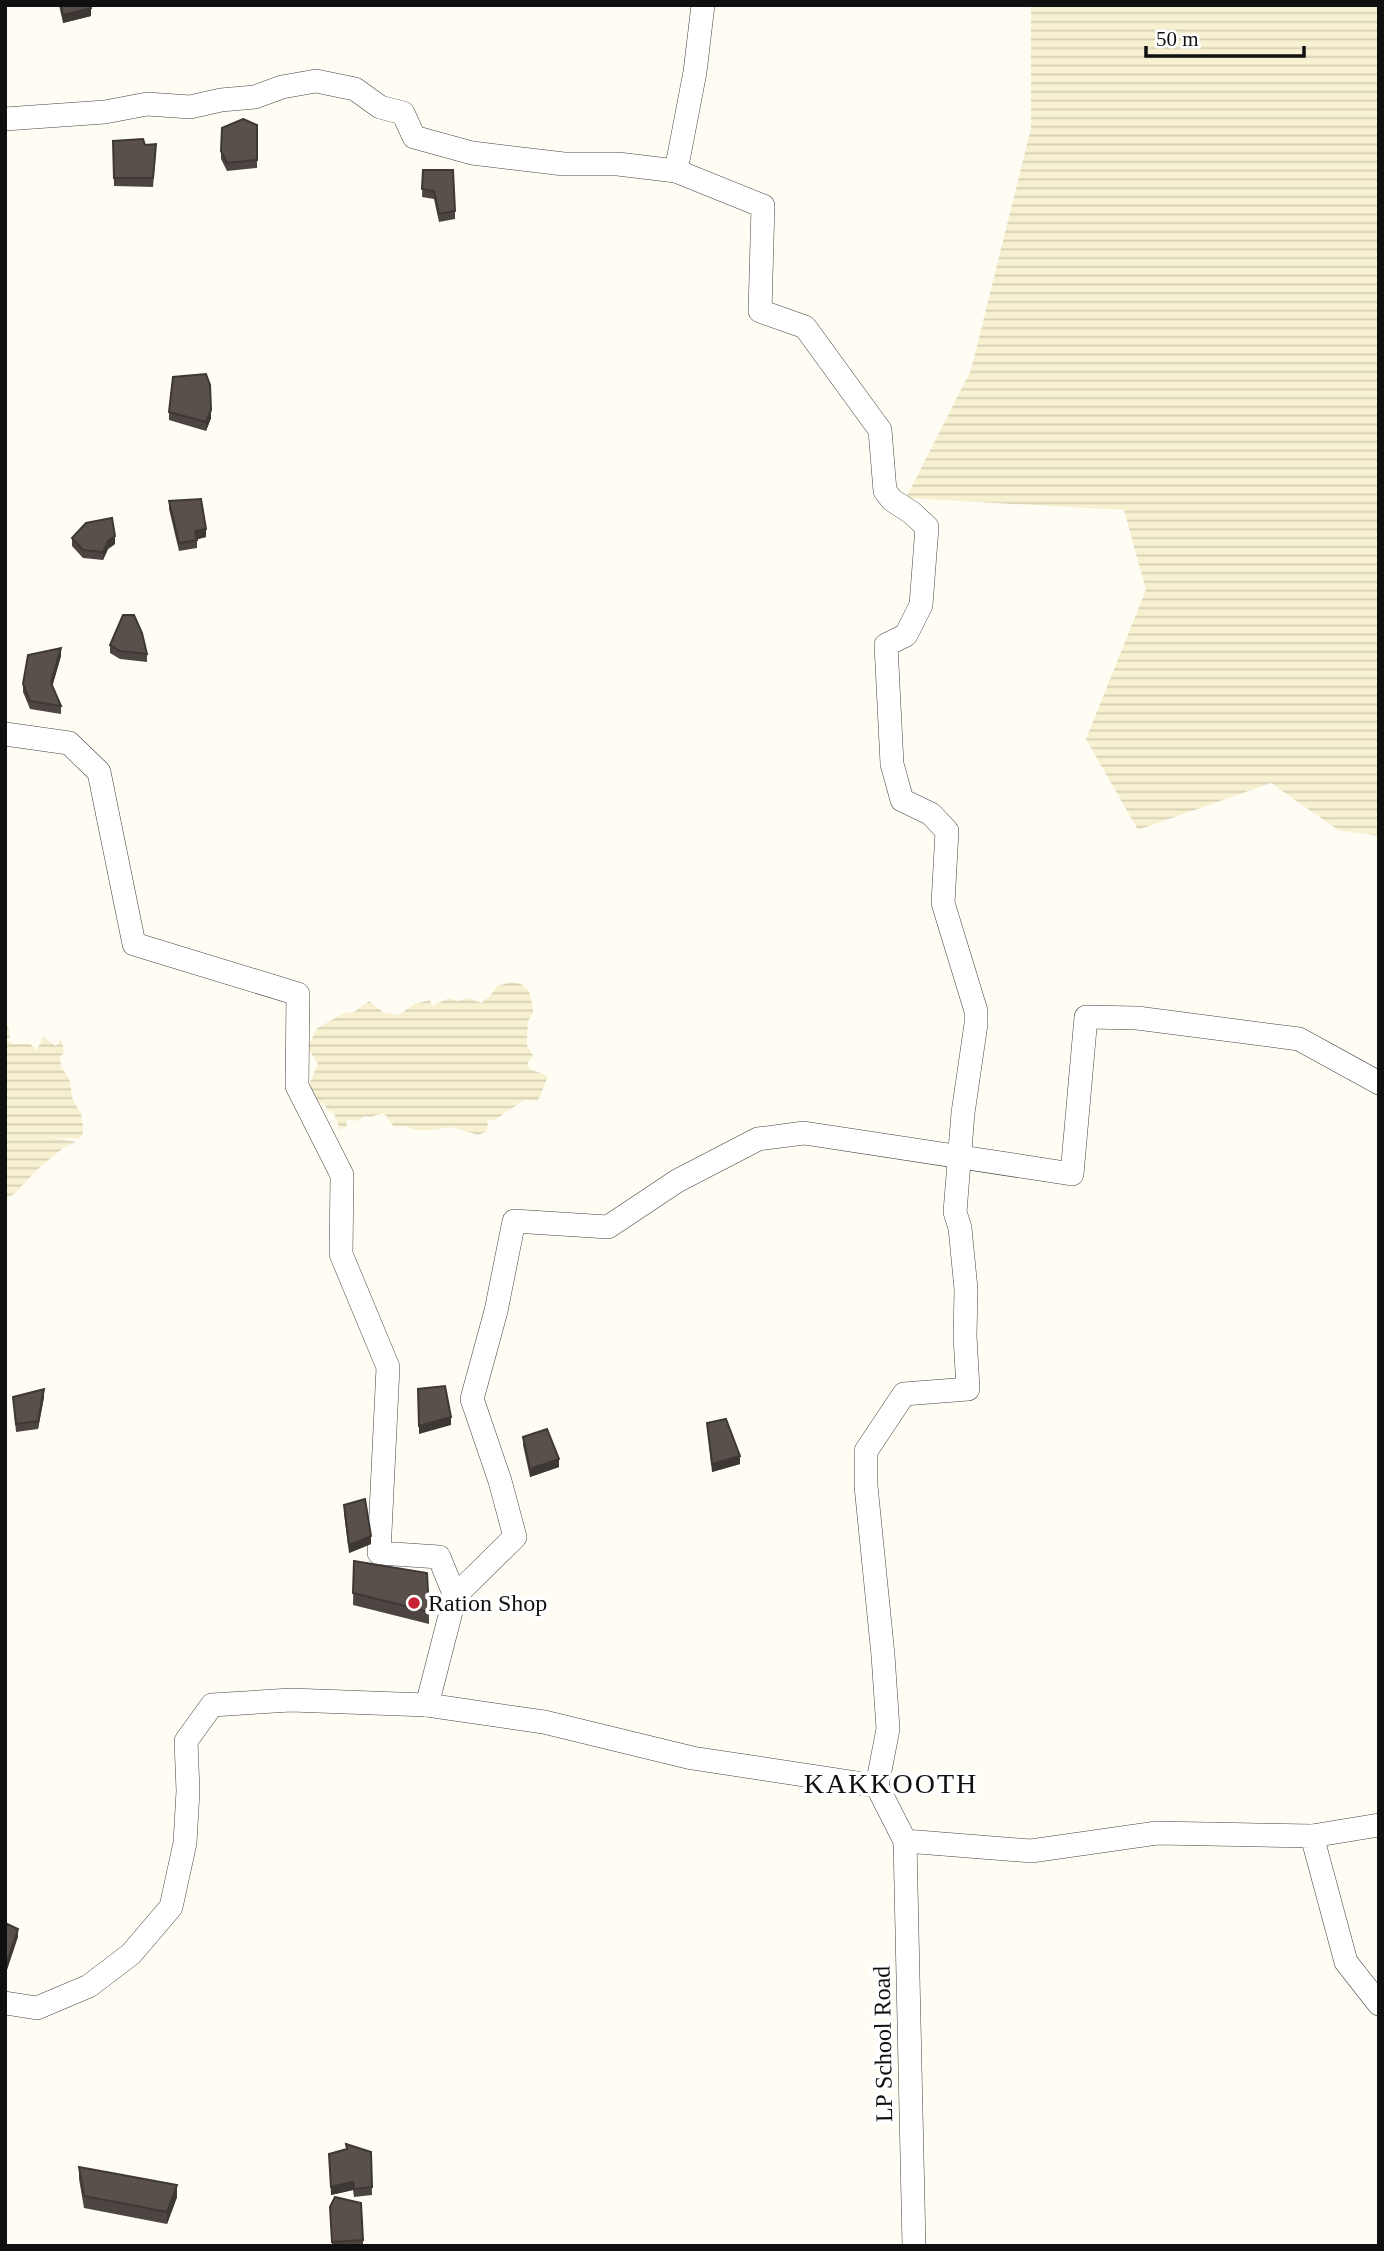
<svg xmlns="http://www.w3.org/2000/svg" width="1384" height="2251" font-family="Georgia,serif">
  <style>
    .farmland { fill: url(#farmland-rules) }
    .lines { fill: none; stroke-linecap: round; stroke-linejoin: round }
    .minor-casing { stroke: #434343; stroke-width: 24 }
    .minor { stroke: #fff; stroke-width: 23 }
    .wall { fill: #4d4541 }
    .shaded-wall { fill: #3e3835 }
    .building { fill: #59504c; stroke: #3e3835; stroke-width: 2 }
    .poi-dot { fill: #c72134; stroke: #fff; stroke-width: 2.5 }
    .labels { text-anchor: middle; stroke-width: 7; stroke-linejoin: round; paint-order: stroke }
    .poi-label { font-size: 24px; fill: #101010; stroke: #fff; text-anchor: start }
    .street-label { font-size: 24px; fill: #101010; stroke: #fff }
    .quarter-label { font-size: 28px; letter-spacing: 2px; fill: #101010; stroke: #fff }
  </style>
  <defs>
    <pattern id="farmland-rules" width="6" height="5" patternUnits="userSpaceOnUse" patternTransform="scale(1.75)"><rect width="6" height="5" fill="#f7f1d2"/><path d="M0 2.5h6" fill="none" stroke="#d3ceb3"/></pattern>
  </defs>
  <rect width="100%" height="100%" fill="#fffcf3"/>
  <g class="farmland">
    <path d="M1031,5H1379V836L1338,830L1271,783L1138,830L1086,739L1146,590L1124,510L906,498L971,370L1031,128Z"/>
    <path d="M512,982L521,984L529,991L533,1008V1013L528,1021L527,1040V1045L533,1056L527,1064L530,1069L548,1076L538,1101L524,1100L496,1119L490,1121L487,1119L488,1127L485,1132L478,1135L451,1127L430,1130H416L403,1126L394,1127L384,1113L370,1117L365,1116L357,1121L346,1119L347,1126L340,1130L332,1108V1114L323,1103H316L307,1089L318,1064L308,1048L316,1029L344,1013L354,1012L369,1001L383,1012L399,1015L414,1004L430,1000L432,1006L449,998L457,1001L468,998L481,1003L490,996L497,986Z"/>
    <path d="M5,1023L9,1029L10,1037L6,1040L15,1044H30L37,1050L43,1037L56,1046L61,1038L64,1052L60,1057L61,1067L69,1078L73,1100L81,1114L83,1127V1133L79,1139L51,1137L76,1142L66,1146L41,1166L14,1194L5,1199Z"/>
  </g>
  <g class="lines">
    <g class="minor-casing">
      <g id="minor">
        <path d="M5,119L105,112L147,104L190,107L221,100L255,97L282,87L316,81L355,89L380,107L403,113L414,137L472,153L564,164H618L676,171L695,72L703,5"/>
        <path d="M676,171L763,206L760,311L805,327L880,430L885,491L892,500L912,513L927,527L921,605L906,635L886,645L892,764L902,800L931,814L947,831L943,903L976,1011V1024L963,1113L955,1212L960,1228L966,1289L965,1336L968,1389L904,1394L866,1451V1486L883,1655L888,1729L877,1786"/>
        <path d="M5,734L69,743L99,772L134,944L298,994L297,1086L342,1175L341,1254L388,1367L379,1553L439,1557L455,1596L427,1705L544,1722L692,1758L877,1786L905,1841L1031,1851L1157,1833L1312,1836L1346,1962L1379,2004"/>
        <path d="M455,1596L515,1537L500,1481L472,1399L496,1311L514,1221L608,1227L677,1181L758,1139L804,1133L1072,1174L1086,1017L1137,1018L1299,1039L1379,1083"/>
        <path d="M1312,1836L1379,1825"/>
        <path d="M905,1841L914,2246"/>
        <path d="M5,2003L37,2008L89,1986L131,1954L171,1907L185,1843L188,1791L186,1741L212,1705L291,1700L427,1705"/>
      </g>
    </g>
    <use href="#minor" class="minor"/>
  </g>
  <g class="wall">
    <path d="M59,5H90L91,16L63,23Z"/>
    <path d="M257,125V168L227,171L221,159V151Z"/>
    <path d="M113,141L145,145L156,152L153,187L114,186Z"/>
    <path d="M423,170L455,211V219L439,222L434,199L422,197Z"/>
    <path d="M169,412L211,418L206,431L169,420Z"/>
    <path d="M169,501L206,537L197,539V548L179,551L169,509Z"/>
    <path d="M72,538L115,544L108,549L103,560L83,558L72,546Z"/>
    <path d="M110,645L147,654V662L120,659L110,653Z"/>
    <path d="M61,656L52,686L61,706V714L30,709L23,692V684Z"/>
    <path d="M13,1397H44L38,1429L16,1432Z"/>
    <path d="M707,1423L740,1464L712,1472Z"/>
    <path d="M523,1437L559,1467L530,1477L523,1445Z"/>
    <path d="M344,1505L371,1544L349,1553L344,1513Z"/>
    <path d="M354,1561L429,1612V1624L353,1605Z"/>
    <path d="M346,2144L371,2152L372,2195L354,2197L353,2190L331,2195L329,2154L346,2150Z"/>
    <path d="M79,2167L177,2197L167,2224L84,2208L79,2179Z"/>
    <path d="M330,2207L363,2240V2246H332Z"/>
  </g>
  <g class="shaded-wall">
    <path d="M91,8V16L63,23V15Z"/>
    <path d="M211,410V418L206,431V422Z"/>
    <path d="M206,529V537L195,540V531Z"/>
    <path d="M115,536V544L108,549L103,560V552L108,541Z"/>
    <path d="M61,648V656L51,691V683Z"/>
    <path d="M44,1389V1397L38,1429V1421Z"/>
    <path d="M451,1417V1425L419,1434V1426Z"/>
    <path d="M740,1456V1464L712,1472V1464Z"/>
    <path d="M559,1459V1467L530,1477V1469Z"/>
    <path d="M371,1536V1544L349,1553V1545Z"/>
    <path d="M18,1929V1937L5,1976V1968Z"/>
    <path d="M353,2182V2190L331,2195V2187Z"/>
    <path d="M177,2185V2197L167,2224V2212Z"/>
  </g>
  <g class="building">
    <path d="M61,5H90L91,8L63,15Z"/>
    <path d="M243,119L257,125V160L227,163L221,151L222,128Z"/>
    <path d="M143,139L145,145L156,144L153,178H114L113,141Z"/>
    <path d="M423,170H453L455,211L439,214L434,191L422,189Z"/>
    <path d="M206,374L210,385L211,410L206,422L169,412L173,377Z"/>
    <path d="M201,499L206,529L195,531L197,540L179,543L169,501Z"/>
    <path d="M112,518L115,536L108,541L103,552L83,550L72,538L86,523Z"/>
    <path d="M123,615H134L142,633L147,654L120,651L110,645Z"/>
    <path d="M61,648L51,683L61,706L30,701L23,684L28,655Z"/>
    <path d="M445,1386L451,1417L419,1426L418,1389Z"/>
    <path d="M44,1389L38,1421L16,1424L13,1397Z"/>
    <path d="M726,1419L740,1456L712,1464L707,1423Z"/>
    <path d="M547,1429L559,1459L530,1469L523,1437Z"/>
    <path d="M365,1499L371,1536L349,1545L344,1505Z"/>
    <path d="M354,1561L427,1573L429,1612L353,1593Z"/>
    <path d="M5,1923L18,1929L5,1968Z"/>
    <path d="M346,2144L371,2152L372,2187L354,2189L353,2182L331,2187L329,2154L347,2149Z"/>
    <path d="M79,2167L177,2185L167,2212L84,2196Z"/>
    <path d="M335,2197L361,2203L363,2240L332,2242L330,2207Z"/>
  </g>
  <circle class="poi-dot" cx="414" cy="1603" r="7"/>
  <g class="labels">
    <g class="poi-label">
      <text x="428" y="1611">Ration Shop</text>
    </g>
    <g class="street-label">
      <text transform="translate(883 2044) rotate(-91)" y="8">LP School Road</text>
    </g>
    <g class="quarter-label">
      <text x="891" y="1793">KAKKOOTH</text>
    </g>
  </g>
  <rect width="1384" height="2251" fill="none" stroke="#101010" stroke-width="14"/>
  <path d="M1146 46v10h158v-10" fill="none" stroke="#101010" stroke-width="3.5"/>
  <text x="1156" y="46" font-size="21" fill="#101010" stroke="#ffffff" stroke-width="5" paint-order="stroke">50 m</text>
</svg>
